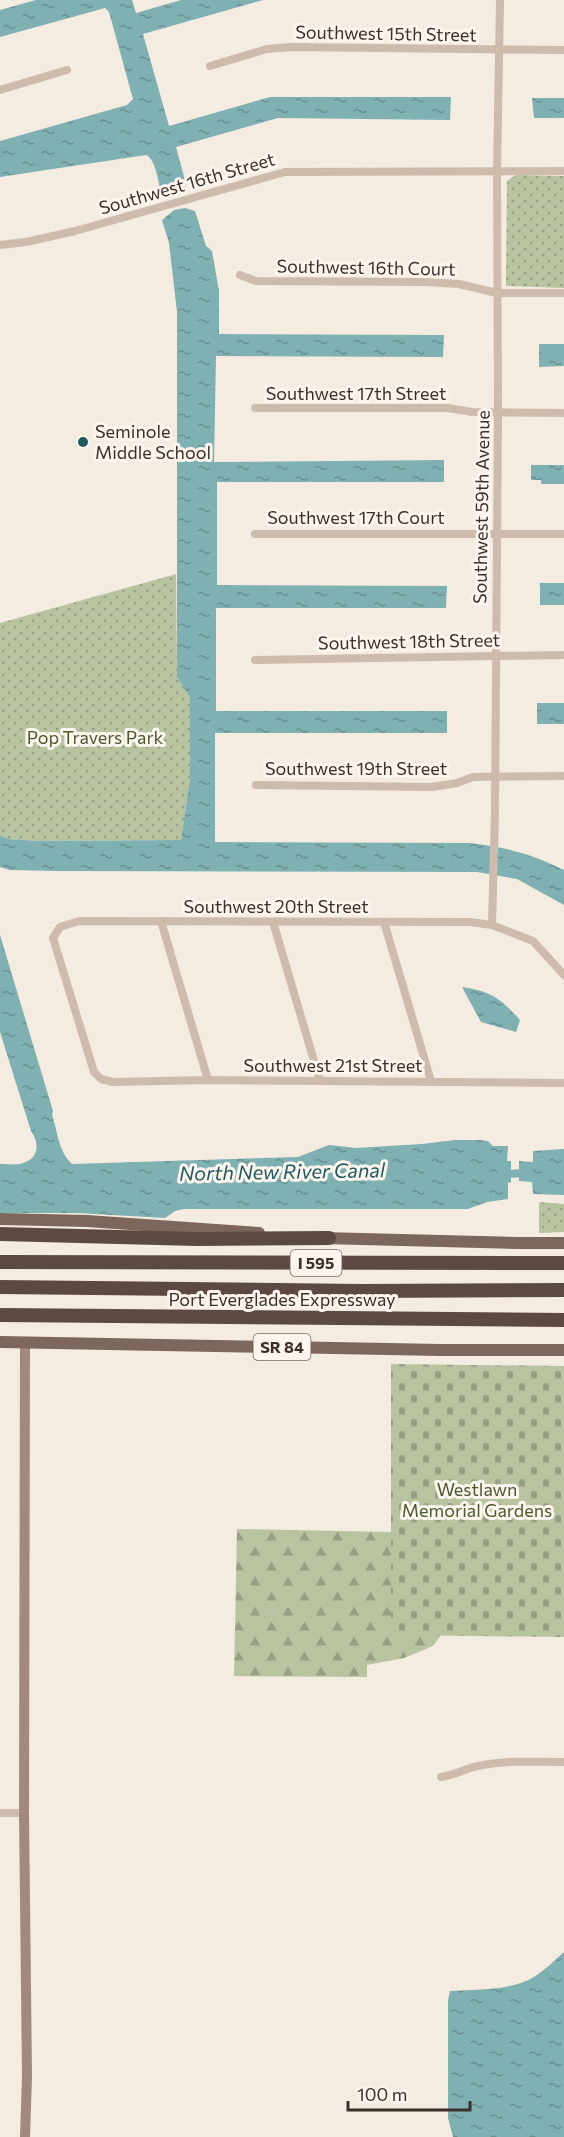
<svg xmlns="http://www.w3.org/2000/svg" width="564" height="2137" font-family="Commissioner,sans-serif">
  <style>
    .forest { fill: url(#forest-firs) }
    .cemetery { fill: url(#cemetery-stones) }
    .park { fill: url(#park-dots) }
    .water { fill: url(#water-ripples) }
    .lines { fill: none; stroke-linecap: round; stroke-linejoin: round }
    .canal { stroke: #7fb0b2; stroke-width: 8 }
    .street { stroke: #cdbbac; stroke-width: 8 }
    .secondary { stroke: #a18a7d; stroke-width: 10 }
    .primary { stroke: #7d675c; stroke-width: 12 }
    .highway { stroke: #5c4a42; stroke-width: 14 }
    .poi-dot { fill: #1f5a5e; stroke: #fbf5ee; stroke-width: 2 }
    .labels { text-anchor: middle; stroke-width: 6; stroke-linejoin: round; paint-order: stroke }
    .shield { fill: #fbf5ee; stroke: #756b66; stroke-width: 1.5 }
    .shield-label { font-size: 16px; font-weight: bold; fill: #3b302b }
    .street-label { font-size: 18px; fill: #3b302b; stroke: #fbf5ee }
    .poi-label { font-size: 18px; fill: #3b302b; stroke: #fbf5ee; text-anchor: start }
    .park-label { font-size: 18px; fill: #4a5a2e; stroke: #fbf5ee }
    .water-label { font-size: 20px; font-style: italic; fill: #1f5a5e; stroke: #fbf5ee }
  </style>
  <defs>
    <pattern id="forest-firs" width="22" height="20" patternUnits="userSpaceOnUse" patternTransform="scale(1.5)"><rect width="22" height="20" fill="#b8c4a0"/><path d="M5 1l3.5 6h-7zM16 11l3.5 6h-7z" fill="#97a083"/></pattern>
    <pattern id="cemetery-stones" width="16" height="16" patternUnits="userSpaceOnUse" patternTransform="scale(1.5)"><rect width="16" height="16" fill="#b8c4a0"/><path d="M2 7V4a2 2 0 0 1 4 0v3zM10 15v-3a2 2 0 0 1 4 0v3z" fill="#97a083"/></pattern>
    <pattern id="park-dots" width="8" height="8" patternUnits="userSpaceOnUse" patternTransform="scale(1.5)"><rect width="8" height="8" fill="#b8c4a0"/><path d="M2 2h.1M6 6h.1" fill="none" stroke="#97a083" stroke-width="1.8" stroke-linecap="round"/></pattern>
    <pattern id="water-ripples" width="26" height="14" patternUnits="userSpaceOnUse" patternTransform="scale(1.5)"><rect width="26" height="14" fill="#7fb0b2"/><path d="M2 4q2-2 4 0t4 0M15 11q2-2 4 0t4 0" fill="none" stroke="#699091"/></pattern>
  </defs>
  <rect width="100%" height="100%" fill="#f4ebe1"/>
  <path class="forest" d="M237,1529L391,1532L453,1619L433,1646L404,1658L367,1665V1677L234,1676Z"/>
  <path class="cemetery" d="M391,1364L564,1366V1637L391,1635Z"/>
  <g class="park">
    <path d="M516,175L564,176V288L506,286L507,181Z"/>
    <path d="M176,574L177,677L190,698V778L181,840L39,841L8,839L0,835V623Z"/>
    <path d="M539,1202L564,1204V1232L539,1233Z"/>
  </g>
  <g class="water">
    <path d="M36,0H132L136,13L181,0H282H263L143,34L169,126L270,97H451L450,120L278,118L176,147L186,184L181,194L170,197L161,192C158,181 156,160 146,155L0,177V141L127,105L133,99L109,12L105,8L0,37V10Z"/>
    <path d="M532,98H564V118H534Z"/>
    <path d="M185,208L195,211L206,246L212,251L219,291V334L444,335L443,357L216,356L214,462L444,460V482H217V585L447,586L446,608H216V711H447V733H215V842L470,843C508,848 530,853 564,870V905L517,879L477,872L57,871L10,870L0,867V835L8,839L39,841L181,840L190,778V698L177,677V312L169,243L162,220L174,210Z"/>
    <path d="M539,344H564V366L539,367Z"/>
    <path d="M531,465H564V484H541V480H531Z"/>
    <rect x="540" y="583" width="24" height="22"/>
    <rect x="537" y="703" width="27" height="21"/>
    <path d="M0,935L53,1111L52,1115C58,1132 58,1151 72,1164L298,1157L329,1145L356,1148L422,1144L455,1140H481L488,1141L493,1146H508L507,1161H511V1182L508,1183V1199L487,1202L468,1209H184L175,1211L165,1218L76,1213H0V1164C6,1164 14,1165 20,1164C38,1160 41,1145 31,1131L0,1032Z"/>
    <path d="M462,987C491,991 501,999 520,1020L516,1032L481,1022Z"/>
    <path d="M564,1149V1195L533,1194L532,1182L519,1181V1161L533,1162V1151Z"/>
    <path d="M564,1952V2137H453L448,2118V2000L450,1991C477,1989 510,1991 534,1977C545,1970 555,1960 564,1952Z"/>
  </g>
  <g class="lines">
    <path class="canal" d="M501,1174L530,1173"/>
    <g class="street">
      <path d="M210,66L267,49L291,47L564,50"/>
      <path d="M0,90L67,70"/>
      <path d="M0,245L26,242L75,231L285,172L564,171"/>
      <path d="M240,275L256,281L426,282L459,284L497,293H564"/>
      <path d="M255,408H448L472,412L564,413"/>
      <path d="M255,534H564"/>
      <path d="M255,660L564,655"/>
      <path d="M256,785L432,787L457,783L473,777L564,776"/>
      <path d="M161,921L208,1080"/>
      <path d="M273,922L320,1081"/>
      <path d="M384,922L431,1081"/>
      <path d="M492,925L495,813L498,412L497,171L500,0"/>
      <path d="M564,975L533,941L492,925L470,922L79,921L60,927L53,938L94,1072L101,1079L113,1082L208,1080L564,1083"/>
      <path d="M441,1777C456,1775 468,1767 483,1765C509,1760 537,1762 564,1762"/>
      <path d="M0,1813H24"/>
    </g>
    <path class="secondary" d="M25,1342L24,1813L27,2076L25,2137"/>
    <g class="primary">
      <path d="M0,1219L87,1221L259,1233"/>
      <path d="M322,1238L516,1243H564"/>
      <path d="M0,1342L441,1350H564"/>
    </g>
    <g class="highway">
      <path d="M0,1234L197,1239L329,1238"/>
      <path d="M0,1262L564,1263"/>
      <path d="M0,1287L362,1291L564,1290"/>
      <path d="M0,1315L564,1320"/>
    </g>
  </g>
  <circle class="poi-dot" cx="83" cy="442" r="6"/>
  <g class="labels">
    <g class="shield">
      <rect x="290.5" y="1250" width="51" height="26" rx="4.5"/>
      <rect x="253.5" y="1334" width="57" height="26" rx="4.5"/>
    </g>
    <g class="shield-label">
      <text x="316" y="1269">I 595</text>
      <text x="282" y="1353">SR 84</text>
    </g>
    <g class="street-label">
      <text transform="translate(386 34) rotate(1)" y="6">Southwest 15th Street</text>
      <text transform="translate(187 184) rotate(-16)" y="6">Southwest 16th Street</text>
      <text transform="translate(366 268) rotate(1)" y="6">Southwest 16th Court</text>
      <text x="356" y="400">Southwest 17th Street</text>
      <text transform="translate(482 507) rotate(-89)" y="6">Southwest 59th Avenue</text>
      <text x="356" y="524">Southwest 17th Court</text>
      <text transform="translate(409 642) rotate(-1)" y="6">Southwest 18th Street</text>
      <text x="356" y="775">Southwest 19th Street</text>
      <text x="276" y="913">Southwest 20th Street</text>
      <text x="333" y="1072">Southwest 21st Street</text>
      <text x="282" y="1306">Port Everglades Expressway</text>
    </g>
    <g class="poi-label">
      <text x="95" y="438">Seminole<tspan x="95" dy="21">Middle School</tspan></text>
    </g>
    <g class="park-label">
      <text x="95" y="744">Pop Travers Park</text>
      <text x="477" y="1496">Westlawn<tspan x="477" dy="21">Memorial Gardens</tspan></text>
    </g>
    <g class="water-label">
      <text transform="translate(282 1172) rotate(-1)" y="7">North New River Canal</text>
    </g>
  </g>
  <path d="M348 2101v9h122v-9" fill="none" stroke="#3b302b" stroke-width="3"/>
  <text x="357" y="2101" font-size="18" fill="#3b302b" stroke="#fbf5ee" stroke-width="4.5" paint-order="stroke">100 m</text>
</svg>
